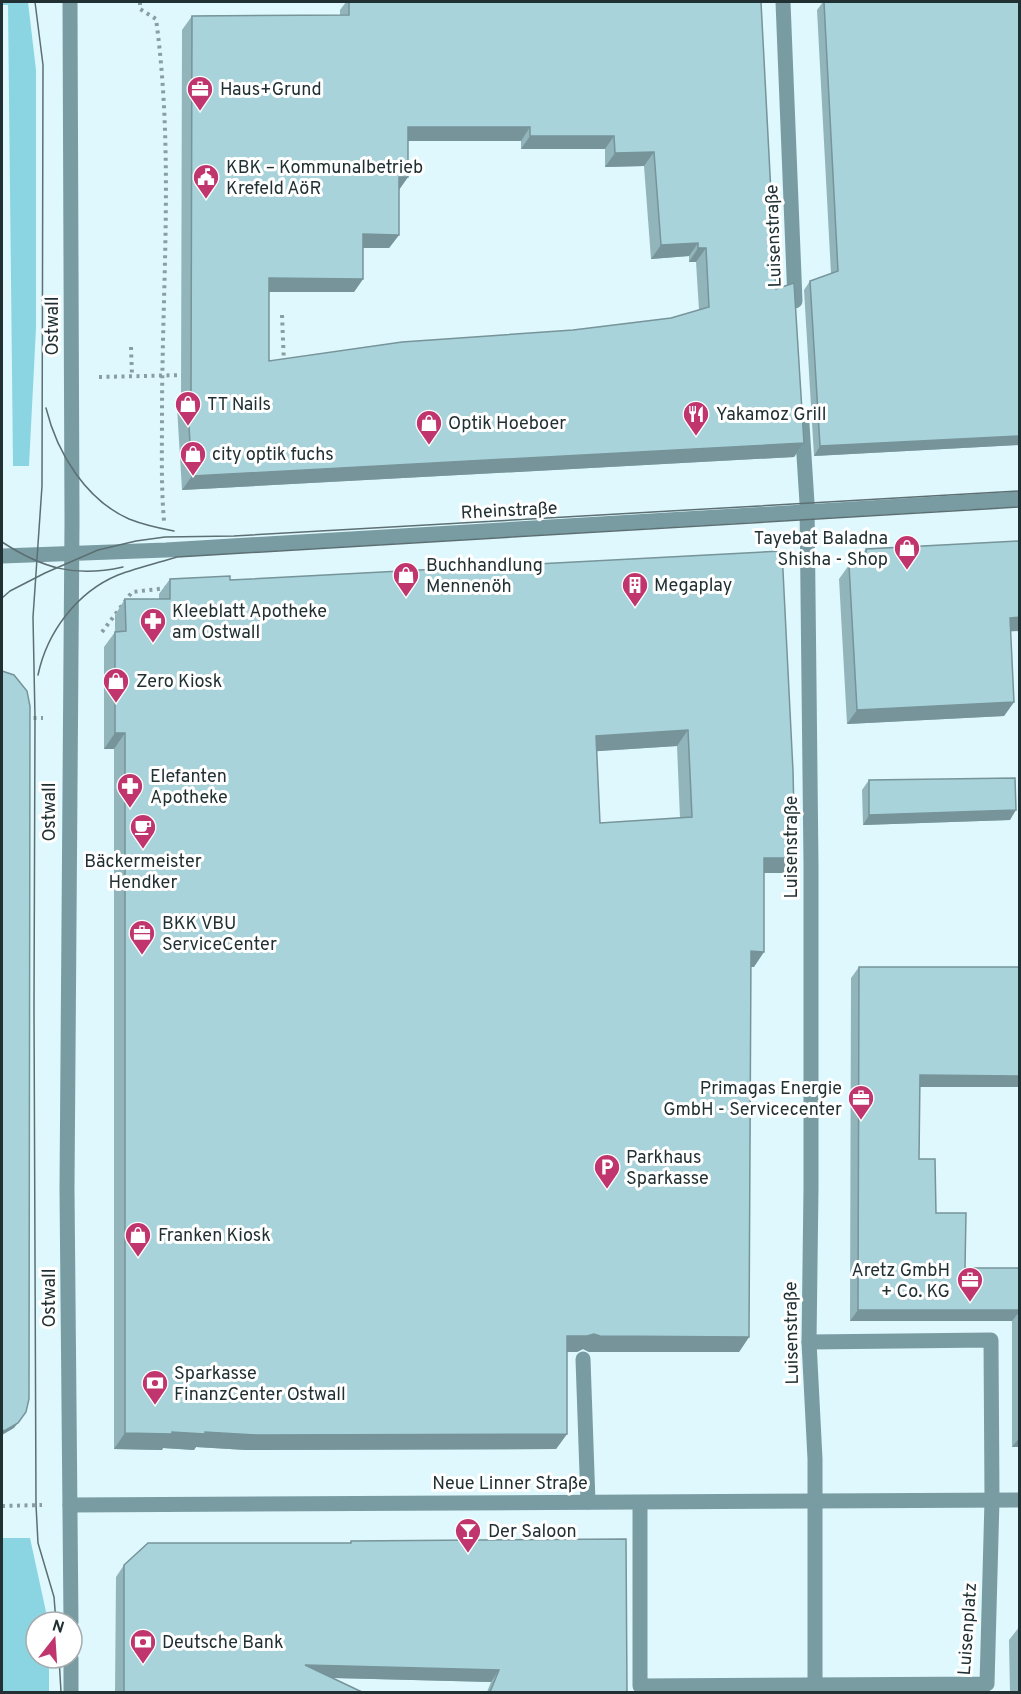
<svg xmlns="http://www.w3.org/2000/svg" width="1021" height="1694" font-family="Overpass,sans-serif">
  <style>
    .green { fill: #8bd5e3 }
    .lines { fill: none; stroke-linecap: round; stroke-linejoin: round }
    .path { stroke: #899ea2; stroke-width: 4; stroke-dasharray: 3 4.5; stroke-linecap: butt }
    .service { stroke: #799ca3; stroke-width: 15 }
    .minor { stroke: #799ca3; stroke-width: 15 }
    .tertiary { stroke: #799ca3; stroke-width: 15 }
    .tram { stroke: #5c6f72; stroke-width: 1.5 }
    .wall { fill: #91b5bb; fill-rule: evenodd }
    .shaded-wall { fill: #769499 }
    .building { fill: #a9d3da; stroke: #769499; stroke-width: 1.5; fill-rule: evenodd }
    .labels { text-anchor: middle; stroke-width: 6; stroke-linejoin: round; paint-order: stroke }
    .poi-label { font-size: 18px; fill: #203033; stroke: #fff; text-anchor: start }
    .street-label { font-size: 18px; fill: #203033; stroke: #fff }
  </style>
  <rect width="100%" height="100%" fill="#dff8fd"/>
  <g class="green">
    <path d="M2,2H28L36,70V328L29,466H13L8,5H2Z"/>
    <path d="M2,1538H30L48,1621L36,1622V1658H49V1692H2Z"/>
  </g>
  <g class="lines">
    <g class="path">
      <path d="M140,2V9L156,19C174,151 162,284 162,416C162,451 161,486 164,521"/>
      <path d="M282,315L284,364"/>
      <path d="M131,347L132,376"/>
      <path d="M99,377L185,375"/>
      <path d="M102,632L132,592L167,588"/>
      <path d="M26,718H43"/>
      <path d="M2,1506L42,1505"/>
    </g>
    <path class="service" d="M583,1359L588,1502"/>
    <g class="minor">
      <path d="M783,2L795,301"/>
      <path d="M802,424L807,503L811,865V1188L809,1342L815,1459V1692"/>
      <path d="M2,556L166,550L1020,499"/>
      <path d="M640,1503V1686L987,1684L992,1500L991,1340L809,1342"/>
      <path d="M70,1505L1020,1500"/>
    </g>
    <g class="tertiary">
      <path d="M70,2L72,522L67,1189L71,1622"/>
      <path d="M71,1658V1692"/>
    </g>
    <g class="tram">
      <path d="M35,2L43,65L42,486L33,617L35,718L34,1007L36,1505L38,1543L54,1597L56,1622"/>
      <path d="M46,408C57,453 86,500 129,519C144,525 158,528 174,531"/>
      <path d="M2,542C42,568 75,578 123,567"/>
      <path d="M2,598L10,591L45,573L98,550L136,541L165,537L234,536L338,530L1020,491"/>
      <path d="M38,675C47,632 77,592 118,575C137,568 157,563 177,557L1020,507"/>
      <path d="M59,1658L61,1692"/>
    </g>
  </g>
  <g class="wall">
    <path d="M346,2H761L776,289L804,443L794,457L182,490L177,407L181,401L182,30L192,16L340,15V10ZM408,141H521V149H605V167L644,166L651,259L689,256V262H696L699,310L671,318L573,330L269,361V292H354L363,279V248H389L399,235V190L408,177Z"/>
    <path d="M823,2H1020V445L814,456L804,290L810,281L831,274L817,10Z"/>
    <path d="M866,549L1010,631L1014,702L1004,716L847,724L839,579L849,565H857V563Z"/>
    <path d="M782,551L795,858L784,873H764L754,967H751L749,1337L739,1352H589L583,1349L577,1352H567V1434L556,1449L246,1450L196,1447L194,1450L163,1448L162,1450L114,1449V749H104V647L115,632V615L125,599H159V594L170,579L230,580ZM677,746L680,818L600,823L596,751Z"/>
    <path d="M869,780L1010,820L863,825L862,790Z"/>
    <path d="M859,967L1020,1087H920L919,1159L936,1213L965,1268H1020V1447H1012V1321H850L851,978Z"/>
    <path d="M351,1541L627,1692H487L491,1682L332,1678L362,1692H115L116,1577L124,1565L350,1543Z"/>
    <path d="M1020,1626V1692H1010L1009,1640Z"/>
  </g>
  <g class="shaded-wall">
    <path d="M408,127H530L521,141H398Z"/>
    <path d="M530,136H614L605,149H521Z"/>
    <path d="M654,152L644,166L605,167L615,153Z"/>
    <path d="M399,177H408L398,191Z"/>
    <path d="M363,234L399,235L389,248H354Z"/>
    <path d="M698,243L689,256L651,259L661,245Z"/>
    <path d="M698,248H706L696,262H689Z"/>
    <path d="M269,278L363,279L354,292H259Z"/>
    <path d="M1020,436V445L814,456L820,446Z"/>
    <path d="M804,443L794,457L182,490L192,476Z"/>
    <path d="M1020,617V631L1000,632L1010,618Z"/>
    <path d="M1014,702L1004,716L847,724L857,710Z"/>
    <path d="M688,730L677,746L585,752L596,736Z"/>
    <path d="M115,733H125L114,749H104Z"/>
    <path d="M1016,810L1010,820L863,825L869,815Z"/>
    <path d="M764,858H795L784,873H754Z"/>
    <path d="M751,951L764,952L754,967H741Z"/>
    <path d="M920,1075L1020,1076V1087H912Z"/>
    <path d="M858,1310H1020V1311L1012,1321H850Z"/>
    <path d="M594,1334L749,1337L739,1352H589L583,1349L577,1352H556L567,1336Z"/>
    <path d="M26,1412L14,1428L2,1435V1431Z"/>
    <path d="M172,1432H205L567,1434L556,1449L246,1450L196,1447L194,1450L163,1448L162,1450L114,1449L125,1433Z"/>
    <path d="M1020,1437V1447H1012Z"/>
    <path d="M305,1665L499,1670L491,1682L296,1677Z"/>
  </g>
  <g class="building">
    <path d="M349,2H761L776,289L794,283L804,443L192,476L187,393H191L192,16L349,15ZM408,127H530V136H614L615,153L654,152L661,245L698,243V248H706L709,307L671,318L573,330L402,342L269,361V278L363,279V234L399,235V177H408Z"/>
    <path d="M824,2H1020V436L820,446L810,281L838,271Z"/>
    <path d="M1020,541V617L1010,618L1014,702L857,710L849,565L867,564L866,549Z"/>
    <path d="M782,551L793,771L795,858H764V952L751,951L749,1337L600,1336L594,1334L587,1336H567V1434L257,1435L205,1432V1434L172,1432V1434L125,1433V733H115V632L126,631L125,599H170V579L230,576V580ZM688,730L692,817L600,823L596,736Z"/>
    <path d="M2,671L14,675L27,691L30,706L29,1399L26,1412L18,1423L6,1430L2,1431Z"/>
    <path d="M1015,778L1016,810L869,815V780Z"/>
    <path d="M859,967H1020V1076L920,1075L919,1159H935L936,1213H966L965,1268H1020V1310H858Z"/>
    <path d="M626,1539L627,1692H490L499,1670L305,1665L362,1692H124V1565L148,1543H351V1541Z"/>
  </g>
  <defs>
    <g id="office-pin" transform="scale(1.35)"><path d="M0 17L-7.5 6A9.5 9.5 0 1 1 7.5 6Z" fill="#c0356d" stroke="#fff"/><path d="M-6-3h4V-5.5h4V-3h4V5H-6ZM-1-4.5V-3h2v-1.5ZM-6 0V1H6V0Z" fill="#fff"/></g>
    <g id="civic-pin" transform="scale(1.35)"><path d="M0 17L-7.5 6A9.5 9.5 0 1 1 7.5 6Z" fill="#c0356d" stroke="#fff"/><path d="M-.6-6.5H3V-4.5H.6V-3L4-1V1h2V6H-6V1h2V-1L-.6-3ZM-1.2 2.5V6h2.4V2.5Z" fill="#fff"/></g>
    <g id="shop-pin" transform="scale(1.35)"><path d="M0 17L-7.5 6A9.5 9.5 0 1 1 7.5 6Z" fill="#c0356d" stroke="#fff"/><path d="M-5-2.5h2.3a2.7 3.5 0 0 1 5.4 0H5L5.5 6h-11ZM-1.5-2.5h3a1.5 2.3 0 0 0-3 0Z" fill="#fff"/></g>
    <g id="restaurant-pin" transform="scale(1.35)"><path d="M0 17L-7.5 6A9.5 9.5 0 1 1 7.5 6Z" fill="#c0356d" stroke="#fff"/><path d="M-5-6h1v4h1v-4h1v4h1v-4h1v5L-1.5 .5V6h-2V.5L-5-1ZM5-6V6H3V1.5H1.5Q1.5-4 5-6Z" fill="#fff"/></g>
    <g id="building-pin" transform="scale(1.35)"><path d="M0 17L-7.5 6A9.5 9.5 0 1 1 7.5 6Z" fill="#c0356d" stroke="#fff"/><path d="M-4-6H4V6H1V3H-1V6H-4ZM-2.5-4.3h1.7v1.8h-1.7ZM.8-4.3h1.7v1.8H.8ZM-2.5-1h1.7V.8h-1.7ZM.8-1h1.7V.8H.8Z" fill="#fff"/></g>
    <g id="pharmacy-pin" transform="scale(1.35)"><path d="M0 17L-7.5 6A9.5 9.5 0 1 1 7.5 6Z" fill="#c0356d" stroke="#fff"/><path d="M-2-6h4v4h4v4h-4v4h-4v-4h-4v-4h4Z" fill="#fff"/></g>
    <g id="cafe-pin" transform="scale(1.35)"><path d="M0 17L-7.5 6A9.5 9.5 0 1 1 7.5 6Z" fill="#c0356d" stroke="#fff"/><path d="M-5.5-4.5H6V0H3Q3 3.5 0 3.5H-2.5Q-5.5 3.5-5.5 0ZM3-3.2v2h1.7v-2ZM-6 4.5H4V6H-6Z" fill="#fff"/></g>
    <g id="parking-pin" transform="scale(1.35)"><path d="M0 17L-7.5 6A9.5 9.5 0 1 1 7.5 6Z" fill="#c0356d" stroke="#fff"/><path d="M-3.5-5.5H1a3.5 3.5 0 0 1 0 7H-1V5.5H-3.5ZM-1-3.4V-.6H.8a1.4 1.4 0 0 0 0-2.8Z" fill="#fff"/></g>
    <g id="bank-pin" transform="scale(1.35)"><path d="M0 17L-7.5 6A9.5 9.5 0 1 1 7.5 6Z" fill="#c0356d" stroke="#fff"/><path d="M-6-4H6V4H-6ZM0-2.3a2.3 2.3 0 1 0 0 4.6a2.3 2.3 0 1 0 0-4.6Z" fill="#fff"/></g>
    <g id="bar-pin" transform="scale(1.35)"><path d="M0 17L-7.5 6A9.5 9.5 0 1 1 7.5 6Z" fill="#c0356d" stroke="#fff"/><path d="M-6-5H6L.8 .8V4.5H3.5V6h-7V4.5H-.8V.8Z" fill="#fff"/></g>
  </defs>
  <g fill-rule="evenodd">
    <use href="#office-pin" x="200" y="89"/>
    <use href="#civic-pin" x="206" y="177"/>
    <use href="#shop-pin" x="188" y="404"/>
    <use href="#restaurant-pin" x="696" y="414"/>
    <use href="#shop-pin" x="429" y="423"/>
    <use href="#shop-pin" x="193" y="454"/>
    <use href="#shop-pin" x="907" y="548"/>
    <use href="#shop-pin" x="406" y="575"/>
    <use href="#building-pin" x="635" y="585"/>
    <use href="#pharmacy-pin" x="153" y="621"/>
    <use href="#shop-pin" x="116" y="681"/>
    <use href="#pharmacy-pin" x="130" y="786"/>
    <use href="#cafe-pin" x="143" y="827"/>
    <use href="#office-pin" x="142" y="933"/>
    <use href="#office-pin" x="861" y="1098"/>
    <use href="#parking-pin" x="607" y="1167"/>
    <use href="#shop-pin" x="138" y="1235"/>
    <use href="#office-pin" x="970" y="1280"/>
    <use href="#bank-pin" x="155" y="1383"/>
    <use href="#bar-pin" x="468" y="1531"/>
    <use href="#bank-pin" x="143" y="1642"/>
  </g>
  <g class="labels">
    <g class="poi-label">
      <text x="220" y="95">Haus+Grund</text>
      <text x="226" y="173">KBK – Kommunalbetrieb<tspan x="226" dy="21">Krefeld AöR</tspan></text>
      <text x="207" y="410">TT Nails</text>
      <text x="716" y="420">Yakamoz Grill</text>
      <text x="448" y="429">Optik Hoeboer</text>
      <text x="212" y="460">city optik fuchs</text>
      <text x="888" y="544" text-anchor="end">Tayebat Baladna<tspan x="888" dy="21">Shisha - Shop</tspan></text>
      <text x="426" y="571">Buchhandlung<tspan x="426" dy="21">Mennenöh</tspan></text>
      <text x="654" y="591">Megaplay</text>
      <text x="172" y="617">Kleeblatt Apotheke<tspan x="172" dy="21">am Ostwall</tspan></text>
      <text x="136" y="687">Zero Kiosk</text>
      <text x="150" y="782">Elefanten<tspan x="150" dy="21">Apotheke</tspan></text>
      <text x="143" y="867" text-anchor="middle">Bäckermeister<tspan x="143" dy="21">Hendker</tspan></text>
      <text x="162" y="929">BKK VBU<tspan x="162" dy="21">ServiceCenter</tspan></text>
      <text x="842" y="1094" text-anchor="end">Primagas Energie<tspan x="842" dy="21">GmbH - Servicecenter</tspan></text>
      <text x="626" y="1163">Parkhaus<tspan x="626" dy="21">Sparkasse</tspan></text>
      <text x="158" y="1241">Franken Kiosk</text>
      <text x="950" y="1276" text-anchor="end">Aretz GmbH<tspan x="950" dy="21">+ Co. KG</tspan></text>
      <text x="174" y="1379">Sparkasse<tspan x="174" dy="21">FinanzCenter Ostwall</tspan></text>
      <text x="488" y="1537">Der Saloon</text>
      <text x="162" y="1648">Deutsche Bank</text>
    </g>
    <g class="street-label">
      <text transform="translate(773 236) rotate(-92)" y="6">Luisenstraße</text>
      <text transform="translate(52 326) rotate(-90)" y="6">Ostwall</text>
      <text transform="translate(509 510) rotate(-3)" y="6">Rheinstraße</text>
      <text transform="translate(49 812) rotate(-90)" y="6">Ostwall</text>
      <text transform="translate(791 847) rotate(-90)" y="6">Luisenstraße</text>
      <text transform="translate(49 1298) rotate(-90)" y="6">Ostwall</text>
      <text transform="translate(791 1333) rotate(-91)" y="6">Luisenstraße</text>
      <text x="510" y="1489">Neue Linner Straße</text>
      <text transform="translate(967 1629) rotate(-86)" y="6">Luisenplatz</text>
    </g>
  </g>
  <rect width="1021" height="1694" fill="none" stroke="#203033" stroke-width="6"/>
  <g transform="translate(54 1640) rotate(17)"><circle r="28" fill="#ffffff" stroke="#a6acad" stroke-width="1.5"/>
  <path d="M0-4.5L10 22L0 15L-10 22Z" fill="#c0356d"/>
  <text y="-9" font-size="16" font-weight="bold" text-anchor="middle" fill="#203033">N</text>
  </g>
</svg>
